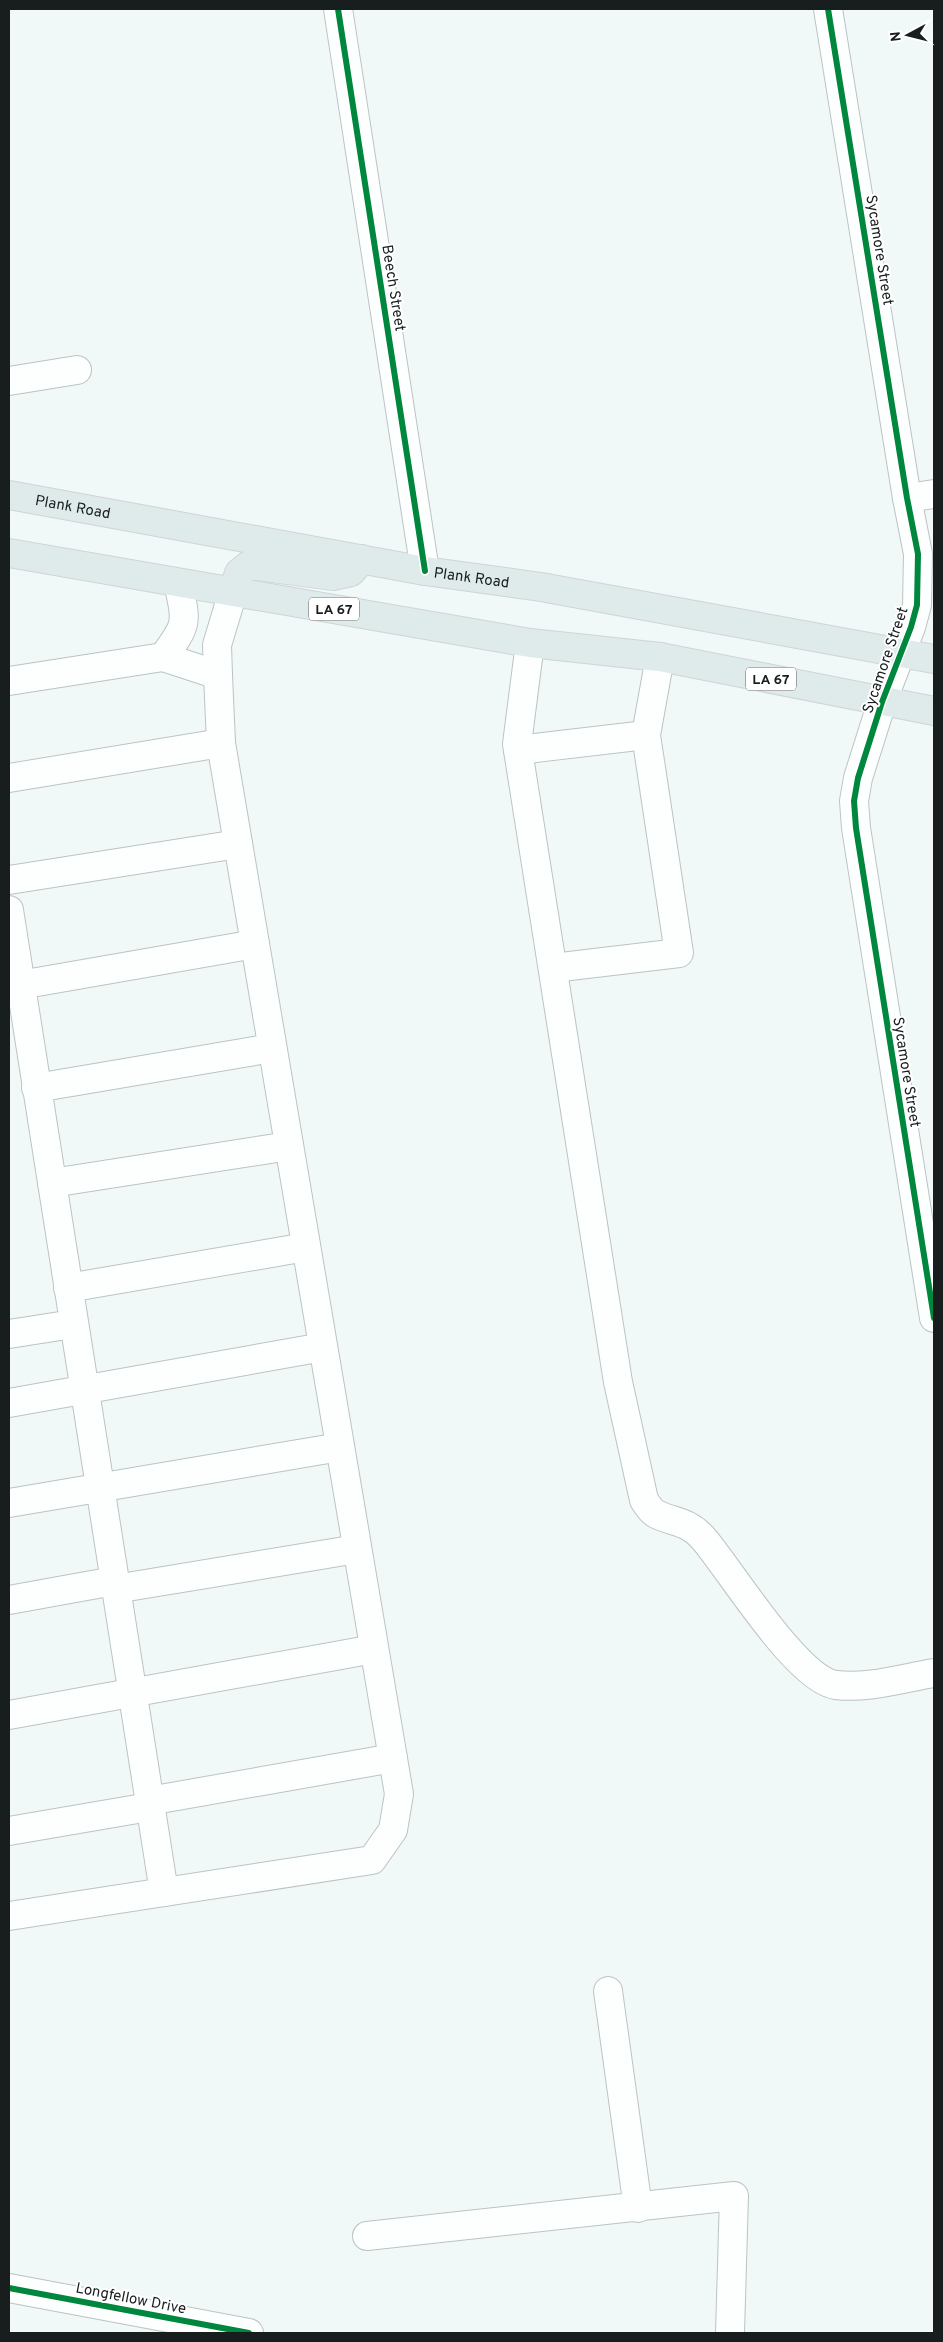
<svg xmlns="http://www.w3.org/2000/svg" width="943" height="2342" font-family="Overpass,sans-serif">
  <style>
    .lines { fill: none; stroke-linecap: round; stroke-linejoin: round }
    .minor-casing { stroke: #bcc3c3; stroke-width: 30 }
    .major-casing { stroke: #d0d4d4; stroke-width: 30 }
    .minor { stroke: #fdfefe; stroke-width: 28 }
    .major { stroke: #dfeaeb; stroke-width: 28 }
    .cycleway-casing { stroke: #fff; stroke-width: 9 }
    .cycleway { stroke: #00873e; stroke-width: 6 }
    .labels { text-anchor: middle; stroke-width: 4; stroke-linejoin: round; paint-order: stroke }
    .shield { fill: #fff; stroke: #5d6262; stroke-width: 1 }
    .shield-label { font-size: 14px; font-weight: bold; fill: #181e1e }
    .street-label { font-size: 15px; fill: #181e1e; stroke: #fff }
  </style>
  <rect width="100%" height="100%" fill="#f0f8f8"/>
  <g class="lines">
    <g class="minor-casing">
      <g id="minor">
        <path d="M338,9L425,571"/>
        <path d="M828,9L907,498L918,554L917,605L911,627L882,702L858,778L854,801L856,828L934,1318"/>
        <path d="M9,381L77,370"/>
        <path d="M907,498L934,494"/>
        <path d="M530,643L517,744L618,1382L644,1500C647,1505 651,1511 656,1514C675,1523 688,1521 703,1538C730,1569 797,1680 836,1685C868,1689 903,1678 934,1673"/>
        <path d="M163,657C188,624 187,623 178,583"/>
        <path d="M218,675L217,645L233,592"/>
        <path d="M9,681L163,657L218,675L221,743L399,1794L393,1830L372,1860L9,1916"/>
        <path d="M518,750L646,735"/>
        <path d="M9,778L221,743"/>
        <path d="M9,880L238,844"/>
        <path d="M9,910L164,1892"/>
        <path d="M553,968L679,953L646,735L660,657"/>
        <path d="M20,985L255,944"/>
        <path d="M36,1088L272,1048"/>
        <path d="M52,1183L289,1146"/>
        <path d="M68,1288L306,1247"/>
        <path d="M9,1334L73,1324"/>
        <path d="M9,1403L323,1347"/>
        <path d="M9,1503L340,1447"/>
        <path d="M115,1589L357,1549"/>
        <path d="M9,1600L114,1581"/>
        <path d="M9,1715L374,1649"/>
        <path d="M149,1801L393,1758"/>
        <path d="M9,1831L149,1807"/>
        <path d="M608,1991L638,2208"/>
        <path d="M367,2236L734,2196L730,2333"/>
        <path d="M9,2288L249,2333"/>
      </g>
    </g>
    <g class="major-casing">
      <g id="major">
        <path id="s1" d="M9,495L425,571L541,587L934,659"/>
        <path d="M9,553L530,643L660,657L934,711"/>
        <path d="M233,592L239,573L249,565L333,576L351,572L362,559"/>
      </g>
    </g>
    <use href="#minor" class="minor"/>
    <use href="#major" class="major"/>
    <g class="cycleway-casing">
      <g id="cycleway">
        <path d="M338,9L425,571"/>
        <path d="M828,9L907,498L918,554L917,605L911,627L882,702L858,778L854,801L856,828L934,1318"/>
        <path d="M9,2288L249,2333"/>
      </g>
    </g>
    <use href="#cycleway" class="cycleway"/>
  </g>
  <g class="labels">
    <g class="shield">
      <rect x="309" y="597.5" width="50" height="23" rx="4"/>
      <rect x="746" y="667.5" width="50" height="23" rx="4"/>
    </g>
    <g class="shield-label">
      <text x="334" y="614">LA 67</text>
      <text x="771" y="684">LA 67</text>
    </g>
    <g class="street-label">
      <text transform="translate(880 250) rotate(81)" y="5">Sycamore Street</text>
      <text transform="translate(394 288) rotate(81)" y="5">Beech Street</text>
      <text dy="5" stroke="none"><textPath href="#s1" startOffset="65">Plank Road</textPath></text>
      <text dy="5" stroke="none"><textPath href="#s1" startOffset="470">Plank Road</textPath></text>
      <text transform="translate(885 660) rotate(-71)" y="5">Sycamore Street</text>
      <text transform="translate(907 1072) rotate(81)" y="5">Sycamore Street</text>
      <text transform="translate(131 2298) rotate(11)" y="5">Longfellow Drive</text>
    </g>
  </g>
  <rect width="943" height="2342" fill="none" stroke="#181e1e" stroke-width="20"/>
  <g transform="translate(908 35) rotate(263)" stroke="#ffffff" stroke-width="4" paint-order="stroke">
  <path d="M0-4L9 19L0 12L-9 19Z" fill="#181e1e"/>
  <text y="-8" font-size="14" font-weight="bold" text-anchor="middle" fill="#181e1e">N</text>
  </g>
</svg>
